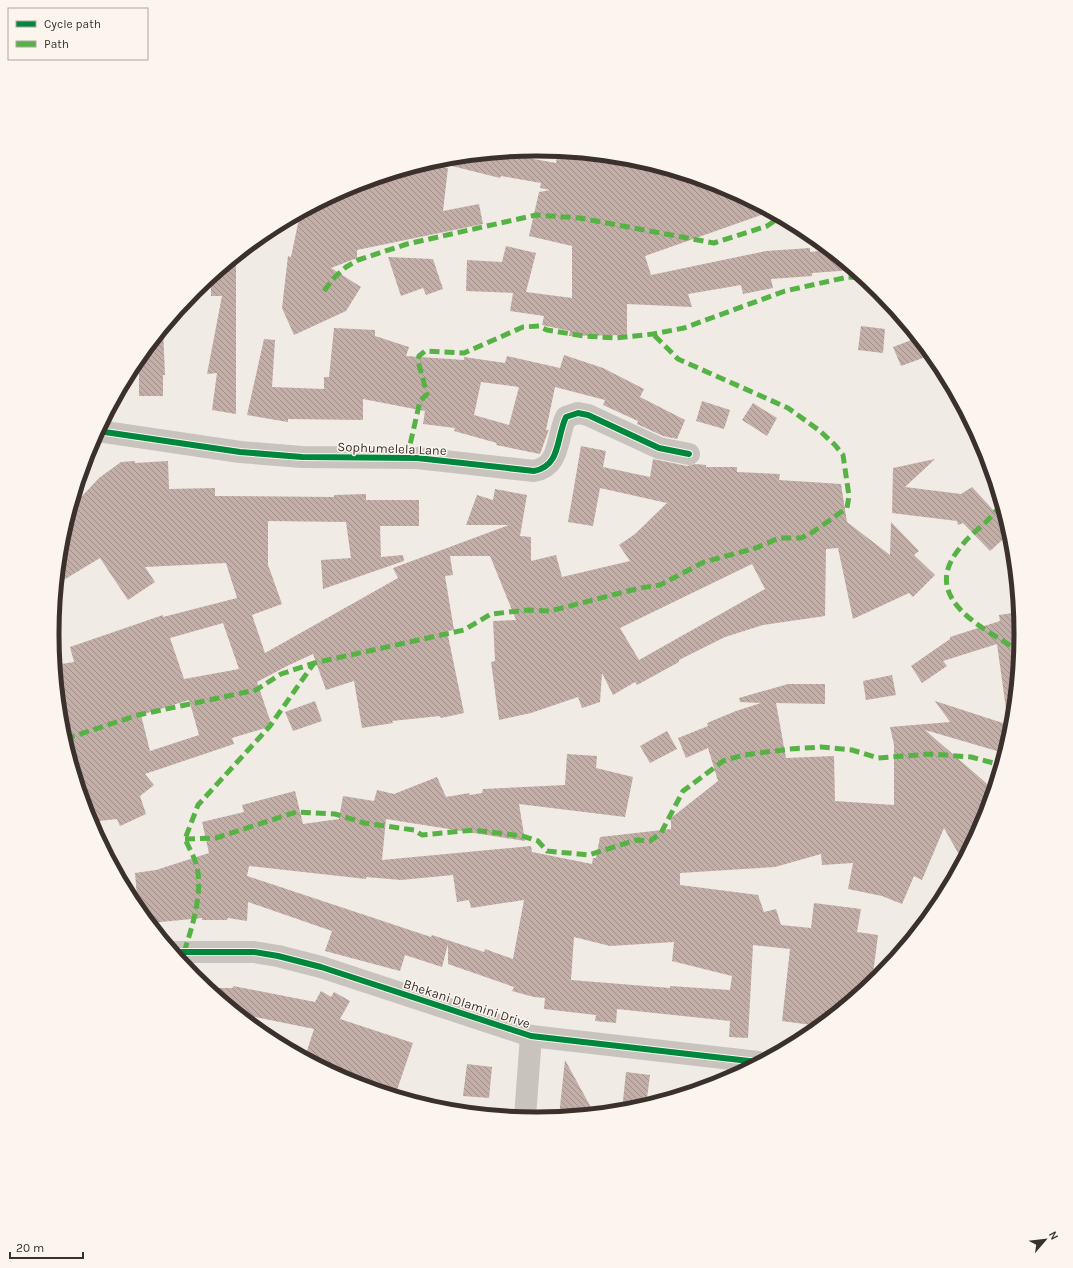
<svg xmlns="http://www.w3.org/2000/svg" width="1073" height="1268" font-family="Karla,sans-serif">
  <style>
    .building { fill: url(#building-back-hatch); fill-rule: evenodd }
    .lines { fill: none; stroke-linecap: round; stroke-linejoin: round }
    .minor { stroke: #c9c3be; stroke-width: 22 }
    .quiet { stroke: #57b246; stroke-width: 5; stroke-dasharray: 10 5; stroke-linecap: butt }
    .cycleway-casing { stroke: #fbf5ee; stroke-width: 8 }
    .cycleway { stroke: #00873e; stroke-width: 6 }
    .labels { text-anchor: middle; stroke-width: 3; stroke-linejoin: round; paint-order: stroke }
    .street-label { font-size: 13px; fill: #3b302b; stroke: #fbf5ee }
    .rim { fill: none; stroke: #3b302b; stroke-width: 5 }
  </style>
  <defs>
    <pattern id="building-back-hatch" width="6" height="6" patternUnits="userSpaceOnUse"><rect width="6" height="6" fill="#c3afa7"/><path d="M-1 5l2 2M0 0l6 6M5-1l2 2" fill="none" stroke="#a08f88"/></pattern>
  </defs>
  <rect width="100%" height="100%" fill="#f0ebe5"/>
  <g class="building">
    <path d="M558,152L610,157L609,160H636L722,186L770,212L645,256L651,275L766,251L810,248V252L829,250L853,270L812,273V276L771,279L773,288L743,294L741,285L688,294L692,307L627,304V335L569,336L570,331L542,325L544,316L510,311L513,293L466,291L467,260L502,262L506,246L536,253L526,292L572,298V246L529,236L539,192L550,190L540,188L541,183L501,176L500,178L436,162V161L500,153L556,163Z"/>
    <path d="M424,164L448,168L443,211L479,204L483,224L357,250V258L331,268L361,287L346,311L294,335L282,308L288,256L291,257L300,214L351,186Z"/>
    <path d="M236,257V414L212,410L217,373L207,374L222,296H211V277Z"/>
    <path d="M388,257L433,259L443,289L426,295L423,288L401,296Z"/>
    <path d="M861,326L885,329L883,353L858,350Z"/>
    <path d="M334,328L375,330V336L409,347L406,356L464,360V357L505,363L507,356L560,368L564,355L603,368L644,389L640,397L685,420L677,439L663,436L637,424L638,421L603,405L605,400L555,387L546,430H549L548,432L540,454L496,445L497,443L454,431L455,428L423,424L425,411L363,399V420L288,419V422L247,415L264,339L275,340L272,387L324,389V377H329ZM481,382L519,387L509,425L474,415Z"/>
    <path d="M163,329L165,375H163V396H139V358Z"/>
    <path d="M917,338L931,355L901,366L893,347Z"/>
    <path d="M702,401L730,410L724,429L696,421Z"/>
    <path d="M753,403L777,418L767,436L742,420Z"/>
    <path d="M581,446L606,451L603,467L650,477L653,459L687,466L695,464L706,465V467H737V472L780,474L779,480L841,484L847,522L890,555L891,522L919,551L914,555L935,575L913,597L909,593L853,619L838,548L826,549L825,616L763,625L725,637L679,660V662L637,685L635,682L613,695L602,673L600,702L582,708L578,697L531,713L499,720L491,662L495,661L493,621L516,620L490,556H450L453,575L445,576L454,630L447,631L464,713L441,718L440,716L392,721L393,723L362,728L354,681L326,690L313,654L287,666L257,682L272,726L232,738L234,744L145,774L154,785L140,796L146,814L120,826L117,819L90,822L61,728L55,665L74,662L70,647L163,615V617L237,598L226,563L145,567L155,582L128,600L100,558L57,584L61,539L70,509L99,478L121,462L135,461V463L168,461L169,489L215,488V496L334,497V495L366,494V500H419V526H380L381,557L403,555L404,561L323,589L321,560L351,558L346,522L268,521V565L282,604L252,615L265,653L398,578L393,568L509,525H466L477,495L493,500L495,489L527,495L520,536L531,537V561L556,555L562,577L630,561L619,545L635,534L667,503L600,488L593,526L568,522ZM752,564L765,589L639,660L620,628ZM223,623L239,669L184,679L170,638ZM189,700L199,735L150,751L141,715Z"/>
    <path d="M935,459L905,487L961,494L972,487L1008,526L1010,533L990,551L963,523L958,525L957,521L892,513L893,468Z"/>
    <path d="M1019,612L1021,634L1014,709H1006L997,644L943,661L947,666L922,683L911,666L950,639V637L1000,621L999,615Z"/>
    <path d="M892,675L896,695L866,700L863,681Z"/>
    <path d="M788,684H825V704L776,703L786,758L834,756L835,801L894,805V745L890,727L950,722L935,701L1012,726L1004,753L925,730L993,789L984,820L962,860L944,828L922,880L914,876L902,904L882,896L848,889L853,863L822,865L821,854L775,867L680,873V885L758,895L764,912L776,909L781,925L811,928L814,903L861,909L857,932L878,935L872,982L819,1026L782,1021L790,949L753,945L748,1038L729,1037L730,1021L617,1009L616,1023L595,1021L596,1015L544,1009L545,998L534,997L512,991L514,987L448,964V944L442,967L405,955L400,971L325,951L332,931L329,930L248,902L247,921L228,918L227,920H202V918L150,923L138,908L135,873L156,870L209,853L202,822L244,812L242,805L295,791L303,824L339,819L343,796L374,801L377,790L394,794L437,777L446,797L469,793L470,795L482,793L483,789L565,785L567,754L597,756L596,768L633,777L625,817L519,804L525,841L386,819L382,860L531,846L532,852L592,864L593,858H596L600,837L671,829V818L718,781L708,748L686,758L678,738L708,726L707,723L736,711L761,703L740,702L739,698ZM249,866L366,879V877L401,880L453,875L457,902L469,900L471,908L524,900L513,959L485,949L484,952L432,935L431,937L247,876ZM574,937L610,946L674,942L672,961L732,976L730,990L670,986V988L571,980Z"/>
    <path d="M315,701L322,721L293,731L285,712Z"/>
    <path d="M667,731L677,749L650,763L640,746Z"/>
    <path d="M233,986L315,1002L321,991L331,997L334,992L350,1001L340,1019L413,1043L397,1090L343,1070L341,1076L305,1057L314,1029L240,1014L208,988H233Z"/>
    <path d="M565,1060L594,1113L559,1116Z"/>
    <path d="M467,1064L492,1067L489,1098L463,1096Z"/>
    <path d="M626,1072L650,1075L646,1105L622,1110Z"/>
  </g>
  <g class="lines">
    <g class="minor">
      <path d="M98,431L240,452L302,457L417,458L534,471C561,466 556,438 566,417L578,413L588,415L659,448L689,454"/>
      <path d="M174,952H254L278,956L321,967L531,1036L758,1062"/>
      <path d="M525,1117L531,1036"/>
    </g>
    <g class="quiet">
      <path d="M324,291L334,278L346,267L358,260L407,244L536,215L580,218L714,243L767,226L773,222V214"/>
      <path d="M407,458L420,401L427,394L418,361L419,356L425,351L464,353L523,327L539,326L547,330L584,336L616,338L653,334L684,328L785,291L848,277L863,278"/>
      <path d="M1001,505C996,511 991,517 985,523C976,531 966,539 959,549C919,599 984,628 1019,651"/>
      <path d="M65,739L138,715L256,690L281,674L314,663L464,630L491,614L529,610L550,611L640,588L660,585L704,562L756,548L779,538H801L810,534L847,508L849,496L843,455L835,445L820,431L788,408L678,359L653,334"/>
      <path d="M185,839L216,838L296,812L335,814L364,823L414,830L422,835L474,830L522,836L538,841L547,851L589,855L636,840L650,841L661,833L683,791L723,761L743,755L790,749L821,747L852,750L878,758L930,754L971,757L1001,765"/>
      <path d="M184,952C192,928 203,893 197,867C195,858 189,848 185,839L198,805L270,726L314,663"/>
    </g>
    <g class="cycleway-casing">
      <g id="cycleway">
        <path d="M98,431L240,452L302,457L417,458L534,471C561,466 556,438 566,417L578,413L588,415L659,448L689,454"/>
        <path d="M174,952H254L278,956L321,967L531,1036L758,1062"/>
      </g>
    </g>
    <use href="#cycleway" class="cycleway"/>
  </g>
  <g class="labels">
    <g class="street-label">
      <text transform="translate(392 448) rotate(2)" y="5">Sophumelela Lane</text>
      <text transform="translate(467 1003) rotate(18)" y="5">Bhekani Dlamini Drive</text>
    </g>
  </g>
  <path d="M0 0H1073V1268H0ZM536 156H537A477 477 0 0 1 1014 633V635A477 477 0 0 1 537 1112H536A477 477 0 0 1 59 635V633A477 477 0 0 1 536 156Z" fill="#fbf5ee" fill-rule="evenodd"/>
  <path class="rim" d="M536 156H537A477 477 0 0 1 1014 633V635A477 477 0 0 1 537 1112H536A477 477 0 0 1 59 635V633A477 477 0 0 1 536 156Z"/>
  <rect x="8" y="8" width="140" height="52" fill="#fbf5ee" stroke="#aea6a0"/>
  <rect x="16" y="21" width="20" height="6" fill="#00873e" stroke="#aea6a0"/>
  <text x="44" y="28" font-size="12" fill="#3b302b">Cycle path</text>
  <rect x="16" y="41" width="20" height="6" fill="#57b246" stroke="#aea6a0"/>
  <text x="44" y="48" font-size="12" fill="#3b302b">Path</text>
  <g transform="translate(1045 1240) rotate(62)" stroke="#fbf5ee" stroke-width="3" paint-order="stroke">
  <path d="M0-3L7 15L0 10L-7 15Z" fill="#3b302b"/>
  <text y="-6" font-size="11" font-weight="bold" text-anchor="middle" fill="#3b302b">N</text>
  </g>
  <path d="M10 1252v6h73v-6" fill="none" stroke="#3b302b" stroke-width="2"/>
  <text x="16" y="1252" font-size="12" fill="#3b302b" stroke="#fbf5ee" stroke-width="3" paint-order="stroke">20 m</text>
</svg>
